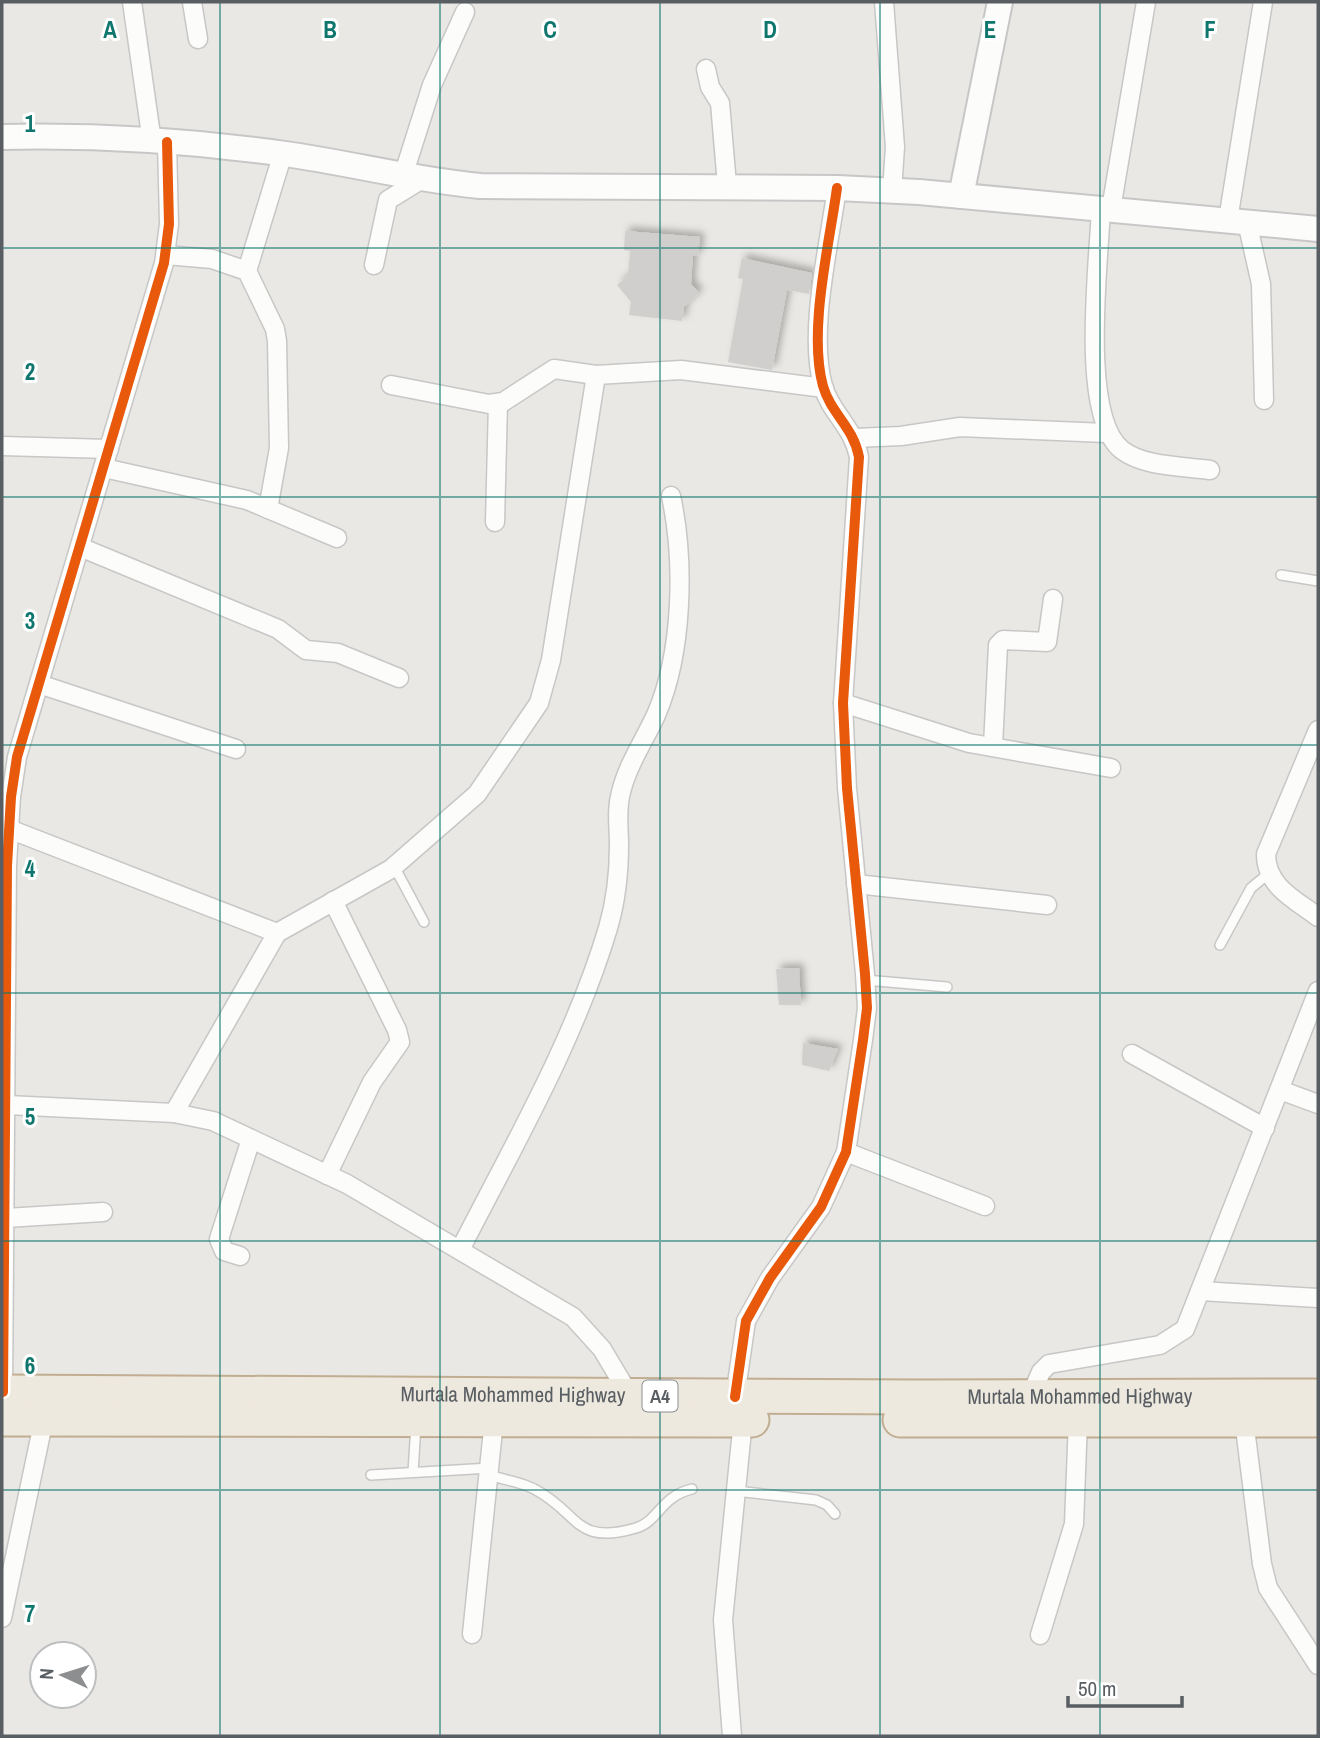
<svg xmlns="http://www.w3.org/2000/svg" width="1320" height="1738" font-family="'Archivo Narrow',sans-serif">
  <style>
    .building { fill: #d1cfcd; filter: url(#shadow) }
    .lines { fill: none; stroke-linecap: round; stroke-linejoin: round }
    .lane-casing { stroke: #c6c7c6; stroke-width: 12 }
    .street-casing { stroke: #c6c7c6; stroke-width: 21 }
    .secondary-casing { stroke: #c7c7c7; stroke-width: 28 }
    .highway-casing { stroke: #c1ad91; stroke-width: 37 }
    .lane { stroke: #fcfcfb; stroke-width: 9 }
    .street { stroke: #fcfcfb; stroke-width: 18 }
    .secondary { stroke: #fcfcfb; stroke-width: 24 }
    .highway { stroke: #eee9df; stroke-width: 33 }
    .cycleway-casing { stroke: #fff; stroke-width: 15 }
    .cycleway { stroke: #e8590c; stroke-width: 10 }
    .grid { fill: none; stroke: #0f766e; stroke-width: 2; stroke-opacity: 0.55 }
    .labels { text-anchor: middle; stroke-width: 6; stroke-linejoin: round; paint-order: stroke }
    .shield { fill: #fff; stroke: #8b8e92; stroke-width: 2 }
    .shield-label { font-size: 19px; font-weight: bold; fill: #595e63 }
    .street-label { font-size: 21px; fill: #595e63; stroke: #fff }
    .grid-label { font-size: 23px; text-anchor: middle; font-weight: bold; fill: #0f766e; stroke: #fff; stroke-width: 6; stroke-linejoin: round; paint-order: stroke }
  </style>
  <defs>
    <filter id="shadow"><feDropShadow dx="4.5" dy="-4.5" stdDeviation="3.5" flood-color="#0004"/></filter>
  </defs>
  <rect width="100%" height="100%" fill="#eae8e4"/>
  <g class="building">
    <path d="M625,231L700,237L698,256L693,255L691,284L699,293L684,307L682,321L629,315L631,302L617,285L628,276L630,251L624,250Z"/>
    <path d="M742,258L812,273L809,294L787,290L772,370L728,362L743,279L738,278Z"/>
    <path d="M799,968L801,1005H779L776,969Z"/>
    <path d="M803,1043L838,1049L829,1071L802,1065Z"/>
  </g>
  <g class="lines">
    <g class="lane-casing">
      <g id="lane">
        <path d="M1281,575L1318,581"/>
        <path d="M394,866L424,922"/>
        <path d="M1220,945L1251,888L1268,874"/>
        <path d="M865,980L947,987"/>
        <path d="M413,1472L416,1425"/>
        <path d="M371,1475L490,1468"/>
        <path d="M489,1475C504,1480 523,1482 536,1490C579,1513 575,1546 636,1528C658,1522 661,1496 692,1489"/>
        <path d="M736,1491L816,1500L827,1505L835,1514"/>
      </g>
    </g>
    <g class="street-casing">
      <g id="street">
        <path d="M132,2L152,142"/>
        <path d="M192,2L198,39"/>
        <path d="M884,2L895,147L892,191"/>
        <path d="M706,69L710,87L720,103L727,185"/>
        <path d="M403,176L432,85L465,12"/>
        <path d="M1101,208C1099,262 1079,416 1122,450C1144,467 1183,466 1210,470"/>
        <path d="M1111,209L1146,2"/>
        <path d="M1228,220L1263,2"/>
        <path d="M1247,222L1261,284L1264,400"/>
        <path d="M166,255L212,259L247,271L275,329L277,341L279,448L268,509"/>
        <path d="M374,265L388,200L422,179"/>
        <path d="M247,271L283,153"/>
        <path d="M391,385L489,404L503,402L554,369L596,375L681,370L824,388"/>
        <path d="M855,438L901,436L960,427L1106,433"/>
        <path d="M2,446L109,449"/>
        <path d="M104,468L247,500L337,538"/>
        <path d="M495,522L498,403"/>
        <path d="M80,547L278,629L306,650L338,653L399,678"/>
        <path d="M39,684L236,749"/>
        <path d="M843,703L969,743L1111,768"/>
        <path d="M1318,730L1266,854C1266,886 1294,899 1318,917"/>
        <path d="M993,746L998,645L1003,640L1047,642L1053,599"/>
        <path d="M9,829L277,933"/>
        <path d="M856,884L1047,905"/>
        <path d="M1132,1054L1265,1128"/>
        <path d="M1280,1090L1318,1104"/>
        <path d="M7,1105L174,1113L213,1121L347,1184L573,1317L602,1349L630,1396"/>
        <path d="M174,1113L277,933L391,869L477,794L539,703L551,660L596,375"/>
        <path d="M846,1152L985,1206"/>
        <path d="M327,1175L372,1082L400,1042L397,1030L333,901"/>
        <path d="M6,1218L103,1212"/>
        <path d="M460,1250C513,1146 574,1042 608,928C616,901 619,873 619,845C619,827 616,810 621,792C628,764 644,741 656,715C683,653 685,561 671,496"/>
        <path d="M240,1256L224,1251L219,1239L251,1139"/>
        <path d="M1200,1291L1318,1298"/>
        <path d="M3,1392L7,866L11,797L17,757L164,263L169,224L167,142"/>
        <path d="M1031,1395L1041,1372L1049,1364L1160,1345L1185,1329L1318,991"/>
        <path d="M735,1397L746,1321L770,1278L821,1207L846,1152L863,1040L867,1008L865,974L847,788L843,703L859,457C853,426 831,414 823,386C808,331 829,246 837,188"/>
        <path d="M1244,1420L1262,1564L1268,1588L1318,1665"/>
        <path d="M2,1618L44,1419"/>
        <path d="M472,1634L494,1420"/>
        <path d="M1040,1635L1074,1524L1078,1420"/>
        <path d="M732,1736L723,1620L743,1420"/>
      </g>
    </g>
    <g class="secondary-casing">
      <g id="secondary">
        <path d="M2,137C95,135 192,141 285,154C350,163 414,180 480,186L837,188L919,192L1318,229"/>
        <path d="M961,196L1000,2"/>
      </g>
    </g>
    <g class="highway-casing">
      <g id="highway">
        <path id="s1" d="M2,1392L919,1397L1318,1396"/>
        <path d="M2,1419L752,1420"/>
        <path d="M900,1420H1318"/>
      </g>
    </g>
    <use href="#lane" class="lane"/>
    <use href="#street" class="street"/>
    <use href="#secondary" class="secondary"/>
    <use href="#highway" class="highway"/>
    <g class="cycleway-casing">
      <g id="cycleway">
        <path d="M3,1392L7,866L11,797L17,757L164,263L169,224L167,142"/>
        <path d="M735,1397L746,1321L770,1278L821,1207L846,1152L863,1040L867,1008L865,974L847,788L843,703L859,457C853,426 831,414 823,386C808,331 829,246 837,188"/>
      </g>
    </g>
    <use href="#cycleway" class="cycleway"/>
  </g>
  <path class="grid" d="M220,2V1736M440,2V1736M660,2V1736M880,2V1736M1100,2V1736M2,248H1318M2,497H1318M2,745H1318M2,993H1318M2,1241H1318M2,1490H1318"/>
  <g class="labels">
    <rect class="shield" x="642.5" y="1380.5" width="35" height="31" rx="5"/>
    <g class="shield-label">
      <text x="660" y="1403">A4</text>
    </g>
    <g class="street-label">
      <text dy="7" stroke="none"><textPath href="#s1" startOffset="511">Murtala Mohammed Highway</textPath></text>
      <text dy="7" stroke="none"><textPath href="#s1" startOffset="1078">Murtala Mohammed Highway</textPath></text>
    </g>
  </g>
  <g class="grid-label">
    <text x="110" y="38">A</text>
    <text x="330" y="38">B</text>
    <text x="550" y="38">C</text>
    <text x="770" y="38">D</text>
    <text x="990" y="38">E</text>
    <text x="1210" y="38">F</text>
    <text x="30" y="132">1</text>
    <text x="30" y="380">2</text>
    <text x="30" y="629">3</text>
    <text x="30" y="877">4</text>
    <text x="30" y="1125">5</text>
    <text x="30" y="1374">6</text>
    <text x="30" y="1622">7</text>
  </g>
  <rect width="1320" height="1738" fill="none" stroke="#595e63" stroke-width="7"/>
  <g transform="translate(63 1675) rotate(274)"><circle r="33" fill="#ffffff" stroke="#bdbfc1" stroke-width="2"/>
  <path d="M0-5L12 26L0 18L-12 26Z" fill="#8c8e90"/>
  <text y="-10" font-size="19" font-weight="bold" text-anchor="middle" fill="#595e63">N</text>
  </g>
  <path d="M1068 1696v10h114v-10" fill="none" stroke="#595e63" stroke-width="3.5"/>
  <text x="1078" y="1696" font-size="21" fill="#595e63" stroke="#ffffff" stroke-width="5" paint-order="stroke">50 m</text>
</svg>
